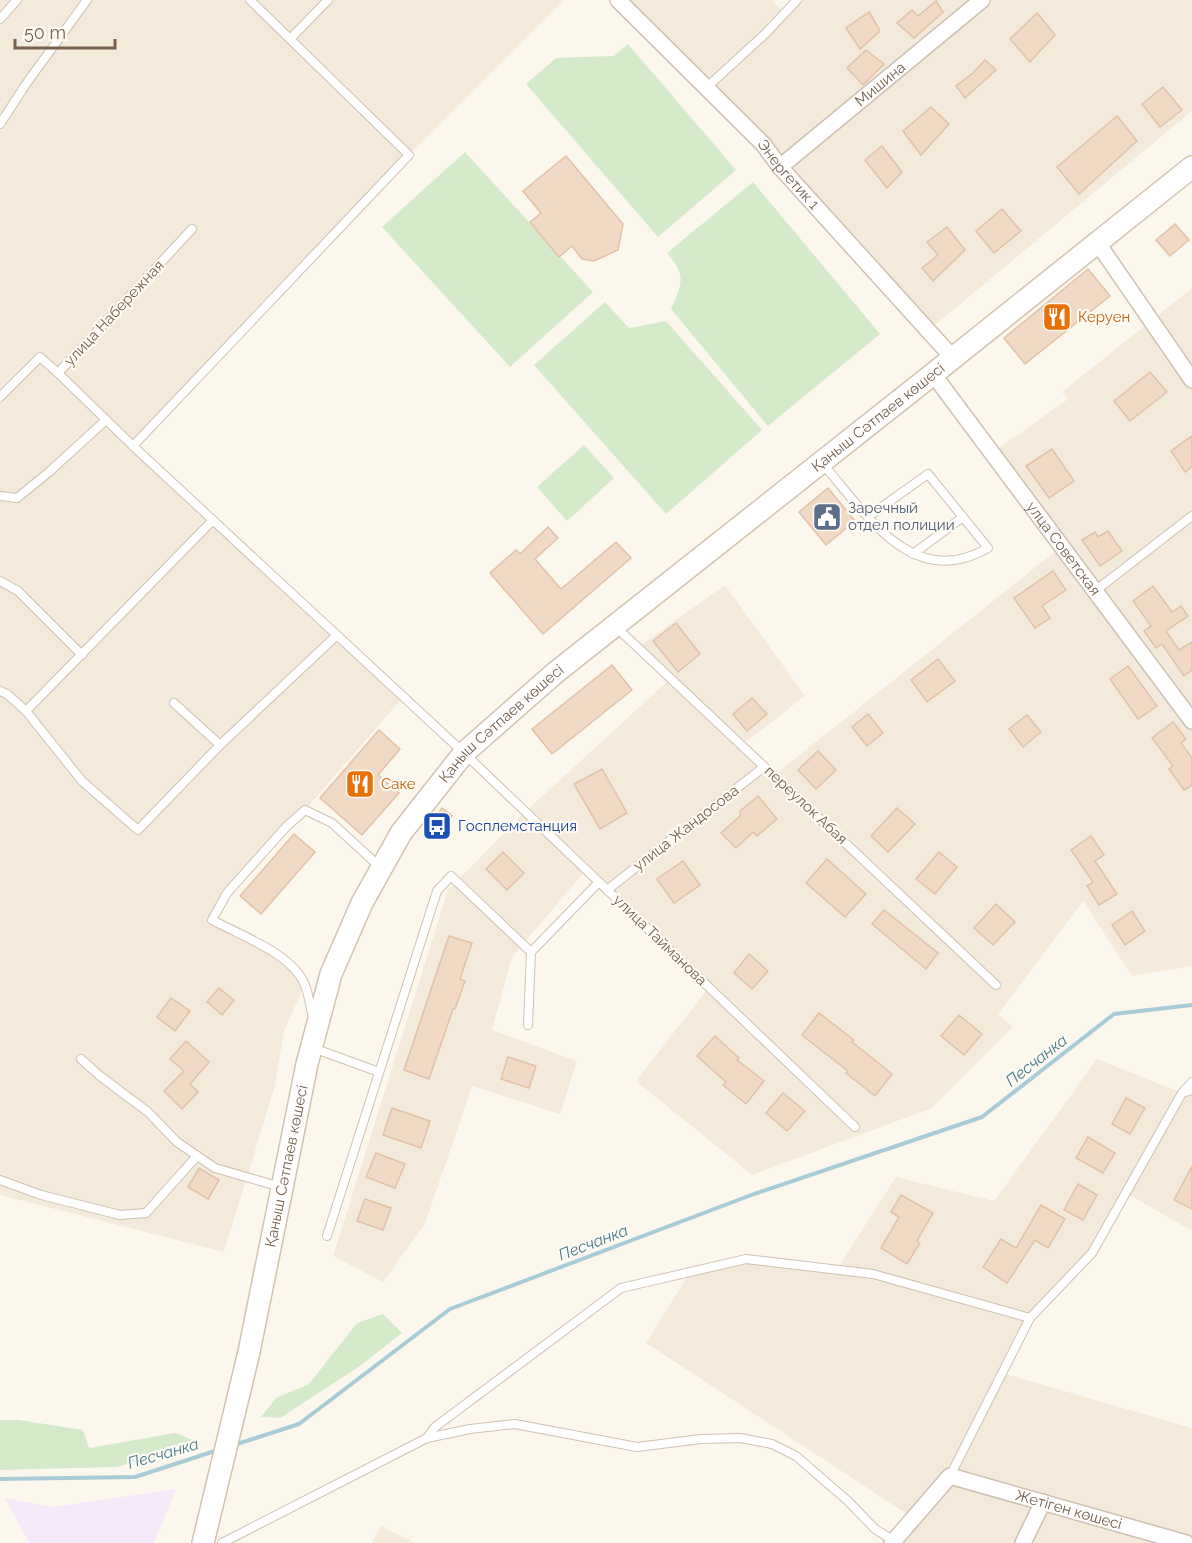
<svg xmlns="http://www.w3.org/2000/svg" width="1192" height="1543" font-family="Raleway,sans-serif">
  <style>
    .residential { fill: #f4eadb }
    .education { fill: #f4e9f9 }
    .green { fill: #d5eacb }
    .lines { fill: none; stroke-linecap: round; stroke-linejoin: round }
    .stream { stroke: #a8ccd7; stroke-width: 4 }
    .building { fill: #f0dac5; stroke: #e2c2a6; stroke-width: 1.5 }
    .lane-casing { stroke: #cfc1b1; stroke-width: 10 }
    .street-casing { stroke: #cfc1b1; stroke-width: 18 }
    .secondary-casing { stroke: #d2c2b0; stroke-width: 24 }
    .lane { stroke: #fff; stroke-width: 8 }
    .street { stroke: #fff; stroke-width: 15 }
    .secondary { stroke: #fff; stroke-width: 21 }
    .labels { text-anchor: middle; stroke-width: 4.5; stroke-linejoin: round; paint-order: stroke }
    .street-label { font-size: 15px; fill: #78614f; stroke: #fefbf4 }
    .food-label { font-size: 15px; fill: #c56008; stroke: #fefbf4; text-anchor: start }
    .service-label { font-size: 15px; fill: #4e5e75; stroke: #fefbf4; text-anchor: start }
    .transit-label { font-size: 15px; fill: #164399; stroke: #fefbf4; text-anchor: start }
    .water-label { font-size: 16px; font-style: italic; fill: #497a8a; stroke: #fefbf4 }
  </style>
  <rect width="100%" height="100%" fill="#fcf7ed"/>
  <g class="residential">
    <path d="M0,0H564L409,155L134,446L403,697L305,810L227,893L212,920L293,967L305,984L284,1031L275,1086L224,1252L0,1195Z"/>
    <path d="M618,0H772L785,13L797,0H1192V111L928,331Z"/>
    <path d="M1192,288V966L1132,976L1083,901L998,1014L1013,1027L932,1108L752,1175L636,1081L709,987L586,870L512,957L492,1030L577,1061L560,1114L472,1086L425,1224L383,1282L333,1256L448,890L525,812L670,679L638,647L725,585L805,696L742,745L774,775L1061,547L992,453L1068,399L1062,392Z"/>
    <path d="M1097,1059L1182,1093L1192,1090V1231L1126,1193L1092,1253L1030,1318L1002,1373L1192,1428V1543H892L913,1518L646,1343L690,1272L746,1259L837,1269L896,1177L994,1201Z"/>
    <path d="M381,1526L415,1543H372Z"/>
  </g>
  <path class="education" d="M176,1489L154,1543H29L5,1498L52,1507Z"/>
  <g class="green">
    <path d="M628,44L736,170L658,237L526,84L556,58L614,56Z"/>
    <path d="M465,152L593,292L510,367L382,227Z"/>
    <path d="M753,182L880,334L768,426L671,309C682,283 687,276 667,253Z"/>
    <path d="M605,302L629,328L666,321L762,430L666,514L534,365Z"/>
    <path d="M584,445L614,478L567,521L537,487Z"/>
    <path d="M383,1314L402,1333L360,1366L280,1418L261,1417L276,1398L309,1384L357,1323Z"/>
    <path d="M0,1420H19L83,1430L89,1448L175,1433L201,1443L117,1467L0,1470Z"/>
  </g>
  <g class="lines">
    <g class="stream">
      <path d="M234,1445L299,1424L450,1309L754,1194L982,1117L1114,1014L1192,1005"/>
      <path d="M0,1479L135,1477L218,1450"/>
    </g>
  </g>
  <g class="building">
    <path d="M936,1L943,12L914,38L897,23L912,10L918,16Z"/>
    <path d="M869,12L879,29V32L860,49L846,28Z"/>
    <path d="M1037,13L1055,35L1030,62L1010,39Z"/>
    <path d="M866,50L884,64L863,85L847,68Z"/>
    <path d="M985,60L996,70L965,98L956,86L973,73Z"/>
    <path d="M1163,87L1182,110L1160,127L1142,104Z"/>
    <path d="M931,107L949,124L921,155L903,131Z"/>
    <path d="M1117,116L1137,141L1079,194L1057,167Z"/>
    <path d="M882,146L902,172L887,188L865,160Z"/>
    <path d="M566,156L623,224L618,250L594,261L582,259L572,246L559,257L530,222L541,213L523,191Z"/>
    <path d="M1002,209L1021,231L994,253L976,231Z"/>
    <path d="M1175,224L1189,240L1170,256L1156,240Z"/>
    <path d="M947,227L965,250L933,281L922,268L938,255L927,242Z"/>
    <path d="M1088,269L1110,296L1025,364L1004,338Z"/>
    <path d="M1150,372L1167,392L1130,421L1114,401Z"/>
    <path d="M1192,436V467L1185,472L1171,451Z"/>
    <path d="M1052,449L1074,481L1049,498L1026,466Z"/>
    <path d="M828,488L855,521L826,545L799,512Z"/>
    <path d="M548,527L558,538L535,559L561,589L616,542L631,558L543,634L490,573L516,550L520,554Z"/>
    <path d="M1108,531L1122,551L1100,566L1082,540L1095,532L1098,537Z"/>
    <path d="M1053,571L1066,590L1042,606L1050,618L1035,628L1014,598Z"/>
    <path d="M1153,586L1172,612L1181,606L1188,616L1166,631L1179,650L1192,642V670L1184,676L1162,644L1156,648L1144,631L1151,626L1133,601Z"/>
    <path d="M676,623L700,654L678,672L653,641Z"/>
    <path d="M938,659L955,681L927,702L911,680Z"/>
    <path d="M612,665L632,690L552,754L532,729Z"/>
    <path d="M1128,666L1157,706L1138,719L1110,679Z"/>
    <path d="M752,698L767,714L747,731L733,714Z"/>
    <path d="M868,714L883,733L867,746L852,727Z"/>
    <path d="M1027,715L1041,732L1023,747L1009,729Z"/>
    <path d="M1173,722L1186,739L1181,743L1192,758V785L1184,790L1169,769L1173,766L1152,738Z"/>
    <path d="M379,730L400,749L378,775L399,793L362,835L320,798Z"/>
    <path d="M818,751L836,770L816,789L798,770Z"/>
    <path d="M602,769L627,813L600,829L574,784Z"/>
    <path d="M758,796L777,819L757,836L753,832L736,848L721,833L740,816V811Z"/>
    <path d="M442,808L452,816L439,833L430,825Z"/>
    <path d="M897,808L915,824L888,852L871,836Z"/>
    <path d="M294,834L315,852L261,914L240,896Z"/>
    <path d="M1091,836L1104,855L1095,861L1117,894L1099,905L1087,886L1093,882L1071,850Z"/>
    <path d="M503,852L524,873L507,890L486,869Z"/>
    <path d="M939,852L957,867L935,894L916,879Z"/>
    <path d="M827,859L866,894L845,917L806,883Z"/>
    <path d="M683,861L700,885L674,903L657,879Z"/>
    <path d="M996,904L1015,922L993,945L974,928Z"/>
    <path d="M884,910L938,953L926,969L872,924Z"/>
    <path d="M1132,911L1145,931L1125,945L1112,925Z"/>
    <path d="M449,936L472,943L460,979L465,981L455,1009H453L429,1079L404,1070Z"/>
    <path d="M749,954L768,971L752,989L734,973Z"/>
    <path d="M219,988L234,1000L222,1015L207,1002Z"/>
    <path d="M171,998L190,1011L175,1031L157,1017Z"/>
    <path d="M819,1013L854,1040L852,1042L892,1074L875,1096L846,1073L848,1071L802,1035Z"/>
    <path d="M959,1015L982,1034L964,1055L941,1036Z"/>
    <path d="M715,1036L739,1058L737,1060L764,1081L746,1104L723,1085L726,1082L697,1056Z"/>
    <path d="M186,1041L209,1062L190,1084L198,1092L182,1109L164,1091L184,1071L170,1059Z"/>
    <path d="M508,1057L536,1066L529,1088L501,1079Z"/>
    <path d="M783,1093L805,1111L787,1131L766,1113Z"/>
    <path d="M1126,1098L1145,1108L1130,1134L1112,1124Z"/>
    <path d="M392,1108L430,1121L421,1148L383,1135Z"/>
    <path d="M1088,1137L1115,1153L1103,1173L1076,1158Z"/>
    <path d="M376,1153L405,1164L395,1188L366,1177Z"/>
    <path d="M1192,1166V1209L1174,1200Z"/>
    <path d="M199,1168L219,1180L208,1199L188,1187Z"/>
    <path d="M1078,1184L1097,1195L1083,1220L1064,1210Z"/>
    <path d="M901,1195L933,1213L917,1241L920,1243L907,1264L881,1248L899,1217L891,1212Z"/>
    <path d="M365,1199L391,1208L383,1230L357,1221Z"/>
    <path d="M1041,1205L1065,1219L1048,1248L1035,1240L1007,1283L983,1267L1001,1239L1016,1248Z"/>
  </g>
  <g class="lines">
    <g class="lane-casing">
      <g id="lane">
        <path d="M250,0L409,155L133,446L464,753L855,1127"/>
        <path d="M0,19L17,0"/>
        <path d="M290,39L328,0"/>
        <path d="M706,88L765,34L797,0"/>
        <path d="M0,124L26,84L87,0"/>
        <path d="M0,397L40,357L58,373"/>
        <path d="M133,446L58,373L192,229"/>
        <path d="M822,463C866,513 912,592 988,548L928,474L869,516"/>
        <path d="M0,496L17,498L49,472L106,420"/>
        <path d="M213,520L26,711L82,781L138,830L220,745L337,635"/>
        <path d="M913,554L963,517"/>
        <path d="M0,581L18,591L82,655"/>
        <path d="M1095,591L1192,516"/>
        <path d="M616,627L996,985"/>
        <path d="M0,691L7,694L26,711"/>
        <path d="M174,703L220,745"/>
        <path d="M607,890L764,767"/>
        <path d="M313,1017C310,1007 309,995 305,985C293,954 240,935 212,920L227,893L286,827L305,810L332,823L381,868"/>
        <path d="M528,1025L531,952L599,882"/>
        <path d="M313,1048L379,1072"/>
        <path d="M81,1059L100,1076L148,1112L177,1142L215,1168L281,1187"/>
        <path d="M1183,1092L1192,1082"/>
        <path d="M0,1180L41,1195L120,1215L146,1213L197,1156"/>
        <path d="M327,1236L437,891L451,876L531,952"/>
        <path d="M1030,1318L1092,1253L1182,1093L1192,1090"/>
        <path d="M427,1438L435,1427L621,1288L746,1259L873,1274L1030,1318L950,1476"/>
        <path d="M222,1543L427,1438L470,1429L515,1424L637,1447L701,1439L740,1438L772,1444L796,1456L848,1501L875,1529L894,1541"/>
      </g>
    </g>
    <g class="street-casing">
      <g id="street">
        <path id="s1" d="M618,0L763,144L780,167L953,358"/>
        <path id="s2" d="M780,167L982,0"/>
        <path d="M1097,242L1192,380"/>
        <path id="s3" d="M933,374L1192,721"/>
        <path id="s4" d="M892,1543L950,1476L1186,1543"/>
        <path d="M1023,1543L1043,1502"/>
      </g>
    </g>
    <g class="secondary-casing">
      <g id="secondary">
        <path id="s5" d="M203,1543L249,1352L307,1064L331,974L362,903L401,833L464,753L555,673L933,374L1192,167"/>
      </g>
    </g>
    <use href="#lane" class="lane"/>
    <use href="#street" class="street"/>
    <use href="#secondary" class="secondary"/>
  </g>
  <defs>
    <g id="restaurant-square" transform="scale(1.5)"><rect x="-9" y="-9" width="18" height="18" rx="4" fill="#e8710a" stroke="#fefbf4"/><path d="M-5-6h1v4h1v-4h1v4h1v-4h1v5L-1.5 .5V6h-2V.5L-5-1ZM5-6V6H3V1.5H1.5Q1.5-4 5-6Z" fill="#fff"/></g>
    <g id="civic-square" transform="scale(1.5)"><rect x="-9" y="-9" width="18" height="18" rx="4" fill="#5c6f8a" stroke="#fefbf4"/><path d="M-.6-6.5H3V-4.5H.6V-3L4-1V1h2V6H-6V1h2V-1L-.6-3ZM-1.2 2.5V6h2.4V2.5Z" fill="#fff"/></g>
    <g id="bus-square" transform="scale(1.5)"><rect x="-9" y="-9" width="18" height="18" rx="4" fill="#1a4fb4" stroke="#fefbf4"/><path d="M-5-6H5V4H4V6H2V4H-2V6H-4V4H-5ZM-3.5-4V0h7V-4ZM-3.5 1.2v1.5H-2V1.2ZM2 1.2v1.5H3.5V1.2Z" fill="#fff"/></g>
  </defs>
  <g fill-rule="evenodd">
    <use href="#restaurant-square" x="1057" y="317"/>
    <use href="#civic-square" x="827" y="517"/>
    <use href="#restaurant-square" x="360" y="784"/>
    <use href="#bus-square" x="437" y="826"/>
  </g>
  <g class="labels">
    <g class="street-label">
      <text dy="5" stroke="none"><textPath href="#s2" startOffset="130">Мишина</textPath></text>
      <text dy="5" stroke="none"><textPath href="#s1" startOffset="244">Энергетик 1</textPath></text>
      <text transform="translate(114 313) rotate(-47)" y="5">улица Набережная</text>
      <text dy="5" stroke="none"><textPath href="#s5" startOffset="1376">Қаныш Сәтпаев көшесі</textPath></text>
      <text dy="5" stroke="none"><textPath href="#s3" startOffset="218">улца Советская</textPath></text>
      <text dy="5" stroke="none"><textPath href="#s5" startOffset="890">Қаныш Сәтпаев көшесі</textPath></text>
      <text transform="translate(806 805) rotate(43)" y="5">переулок Абая</text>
      <text transform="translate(686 828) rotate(-38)" y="5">улица Жандосова</text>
      <text transform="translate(660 940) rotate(44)" y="5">улица Тайманова</text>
      <text dy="5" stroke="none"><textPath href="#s5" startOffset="386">Қаныш Сәтпаев көшесі</textPath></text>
      <text dy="5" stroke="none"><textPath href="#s4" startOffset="212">Жетіген көшесі</textPath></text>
    </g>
    <g class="food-label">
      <text x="1078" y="322">Керуен</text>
      <text x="381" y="789">Саке</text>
    </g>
    <g class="service-label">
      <text x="848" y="513">Заречный<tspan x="848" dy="17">отдел полиции</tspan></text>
    </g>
    <g class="transit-label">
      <text x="458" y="831">Госплемстанция</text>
    </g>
    <g class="water-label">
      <text transform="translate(1036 1060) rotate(-38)" y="6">Песчанка</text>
      <text transform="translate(593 1242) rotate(-21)" y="6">Песчанка</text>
      <text transform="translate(163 1453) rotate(-16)" y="6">Песчанка</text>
    </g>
  </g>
  <path d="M15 39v9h100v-9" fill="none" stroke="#78614f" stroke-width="3"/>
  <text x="24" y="39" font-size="18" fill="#78614f" stroke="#fefbf4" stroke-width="4.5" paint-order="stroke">50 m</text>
</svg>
